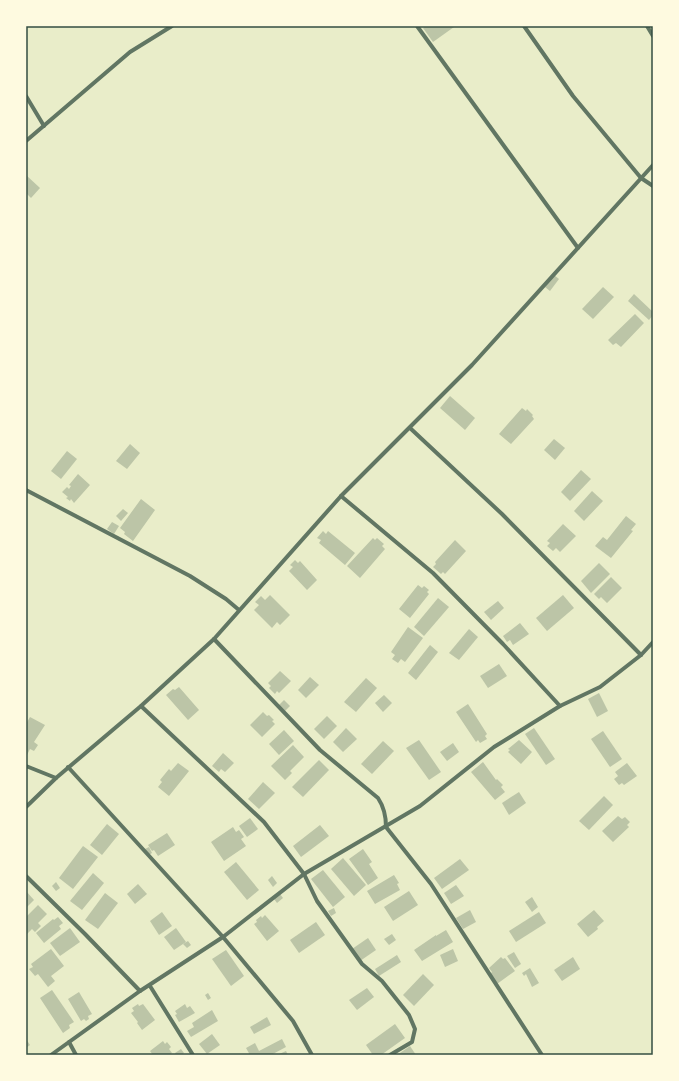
<svg xmlns="http://www.w3.org/2000/svg" width="679" height="1081" font-family="Barlow,sans-serif">
  <style>
    .building { fill: #bcc5a7 }
    .lines { fill: none; stroke-linecap: round; stroke-linejoin: round }
    .minor { stroke: #617663; stroke-width: 4 }
    .neatline { fill: none; stroke: #344e41; stroke-width: 1.5 }
  </style>
  <rect width="100%" height="100%" fill="#e9edc9"/>
  <g class="building">
    <path d="M426,26H453L454,27L433,42L423,28Z"/>
    <path d="M26,175L40,188L31,198L26,193Z"/>
    <path d="M554,275L559,279L550,291L545,287Z"/>
    <path d="M603,287L614,297L593,319L582,309Z"/>
    <path d="M634,294L653,312V315L649,320L628,301Z"/>
    <path d="M635,314L644,323L621,347L616,343L613,345L608,340Z"/>
    <path d="M450,396L475,418L465,430L440,408Z"/>
    <path d="M522,408L526,411L527,409L533,415L532,416L534,419L511,444L499,434Z"/>
    <path d="M554,439L565,448L555,460L544,450Z"/>
    <path d="M130,444L140,453L127,469L116,461Z"/>
    <path d="M67,451L77,459L61,479L51,471Z"/>
    <path d="M581,470L591,479L570,501L561,492Z"/>
    <path d="M78,474L90,485L74,503L71,499L70,501L66,498L68,497L62,492L67,487L69,489L71,486L69,485Z"/>
    <path d="M592,491L603,501L584,521L574,511Z"/>
    <path d="M141,499L155,510L133,541L124,534L125,532L120,528Z"/>
    <path d="M123,509L128,513L121,521L116,516Z"/>
    <path d="M626,516L636,524L631,530L633,531L611,558L595,546L603,537L607,540Z"/>
    <path d="M112,522L119,526L114,534L107,529Z"/>
    <path d="M563,524L576,536L560,552L556,548L553,551L547,546L550,543L547,541Z"/>
    <path d="M323,531L326,534L328,531L355,553L345,565L319,543L321,540L317,538Z"/>
    <path d="M373,538L375,540L377,538L384,544L382,546L385,549L360,578L347,566Z"/>
    <path d="M455,540L466,551L445,574L443,572L441,574L433,567L436,564L435,562Z"/>
    <path d="M295,560L298,563L300,561L317,580L307,590L289,571L293,567L290,565Z"/>
    <path d="M599,563L610,574L591,593L581,581Z"/>
    <path d="M611,577L622,588L607,603L601,597L599,599L594,594Z"/>
    <path d="M418,585L422,588L424,586L429,590L427,592L429,594L410,618L399,609Z"/>
    <path d="M270,595L290,615L280,625L277,622L272,628L254,610L259,605L255,602L261,596L265,600Z"/>
    <path d="M563,595L574,608L547,631L536,618Z"/>
    <path d="M438,598L449,607L424,636L414,627Z"/>
    <path d="M498,601L504,608L491,620L484,612Z"/>
    <path d="M520,623L529,634L513,645L510,640L507,642L503,636Z"/>
    <path d="M408,627L423,638L405,662L401,659L398,663L392,659L395,655L391,652Z"/>
    <path d="M469,629L478,637L459,660L449,653Z"/>
    <path d="M430,645L438,652L416,680L408,673Z"/>
    <path d="M499,664L507,676L488,688L480,676Z"/>
    <path d="M280,671L291,681L279,693L277,691L275,694L269,688L271,686L268,683Z"/>
    <path d="M310,677L319,685L306,698L298,690Z"/>
    <path d="M366,678L377,688L356,712L344,702Z"/>
    <path d="M179,687L199,710L188,720L166,695L173,689L175,690Z"/>
    <path d="M599,693L608,711L597,717L588,699Z"/>
    <path d="M384,695L392,703L383,712L375,703Z"/>
    <path d="M284,700L290,706L285,711L279,705Z"/>
    <path d="M468,704L487,734L485,736L487,739L480,743L478,740L476,742L456,712Z"/>
    <path d="M263,712L267,716L269,715L274,720L272,721L275,724L262,737L250,725Z"/>
    <path d="M327,716L337,726L324,739L314,729Z"/>
    <path d="M30,717L45,725L34,742L38,745L34,751L30,749L26,757V724Z"/>
    <path d="M346,728L357,739L343,752L333,742Z"/>
    <path d="M534,728L555,759L546,765L525,734Z"/>
    <path d="M284,730L294,741L279,755L269,744Z"/>
    <path d="M603,731L622,759L610,767L591,739Z"/>
    <path d="M419,740L441,772L429,780L406,748Z"/>
    <path d="M519,740L532,752L521,764L508,752L510,750L508,749Z"/>
    <path d="M383,741L394,751L372,774L361,764Z"/>
    <path d="M453,743L459,752L447,761L440,752Z"/>
    <path d="M293,745L304,757L290,771L292,773L285,780L271,766Z"/>
    <path d="M223,753L234,763L225,772L221,769L219,772L212,766Z"/>
    <path d="M319,760L329,770L303,797L292,787Z"/>
    <path d="M483,762L496,780L497,779L503,785L501,787L505,792L495,800L471,772Z"/>
    <path d="M178,763L189,771L169,796L158,787L162,782L160,780L169,769L171,771Z"/>
    <path d="M627,763L637,776L624,785L622,783L619,785L614,779L618,776L615,772Z"/>
    <path d="M263,782L275,793L259,809L248,799Z"/>
    <path d="M519,792L526,803L509,815L502,803Z"/>
    <path d="M604,796L613,805L589,830L579,821Z"/>
    <path d="M618,816L622,819L625,817L630,822L627,825L629,827L613,842L602,831Z"/>
    <path d="M250,818L258,829L247,837L239,826Z"/>
    <path d="M107,824L119,834L102,855L90,845Z"/>
    <path d="M320,825L329,836L301,857L293,846Z"/>
    <path d="M233,827L236,832L239,830L244,837L241,839L246,846L224,861L211,842Z"/>
    <path d="M167,833L175,845L158,856L154,850L152,851L148,845Z"/>
    <path d="M83,846L98,857L73,889L59,878Z"/>
    <path d="M149,847L152,853L149,855L145,849Z"/>
    <path d="M363,849L372,862L369,864L378,878L368,885L349,859Z"/>
    <path d="M343,858L366,885L354,896L331,869Z"/>
    <path d="M460,859L469,870L442,889L434,878Z"/>
    <path d="M236,862L259,890L247,900L224,872Z"/>
    <path d="M323,870L345,897L333,907L311,879Z"/>
    <path d="M93,873L104,883L82,910L70,901Z"/>
    <path d="M394,875L399,883L397,884L400,890L375,904L367,891Z"/>
    <path d="M272,876L277,883L273,887L268,880Z"/>
    <path d="M56,882L60,888L56,891L52,886Z"/>
    <path d="M138,884L147,894L135,904L127,894Z"/>
    <path d="M456,885L464,896L451,904L444,893Z"/>
    <path d="M26,891L34,900L26,908Z"/>
    <path d="M409,891L418,905L393,921L384,907Z"/>
    <path d="M105,893L118,903L98,929L85,920Z"/>
    <path d="M280,894L283,898L277,903L274,899Z"/>
    <path d="M532,897L538,907L532,912L525,902Z"/>
    <path d="M38,905L47,914L38,923L41,926L35,932L32,929L26,935V917Z"/>
    <path d="M334,908L336,913L331,916L328,911Z"/>
    <path d="M470,910L476,922L463,929L456,918Z"/>
    <path d="M594,910L604,921L597,927L598,929L588,937L577,924Z"/>
    <path d="M162,912L172,926L159,935L150,921Z"/>
    <path d="M539,912L546,923L516,942L509,931Z"/>
    <path d="M265,915L279,931L267,941L254,924L257,922L256,920L261,916L262,918Z"/>
    <path d="M58,917L63,923L59,926L61,929L44,943L36,933L53,919L54,920Z"/>
    <path d="M316,922L325,935L299,953L290,940Z"/>
    <path d="M70,928L80,942L60,956L50,943Z"/>
    <path d="M176,928L186,942L174,950L164,937Z"/>
    <path d="M446,930L453,942L422,961L414,950L436,935V936Z"/>
    <path d="M392,934L396,940L389,945L384,939Z"/>
    <path d="M368,938L376,950L360,961L352,949Z"/>
    <path d="M188,941L191,945L187,948L183,944Z"/>
    <path d="M51,949L64,966L51,976L55,981L48,987L38,974L35,976L29,969L33,967L31,964Z"/>
    <path d="M453,949L458,961L445,967L440,955Z"/>
    <path d="M226,950L244,976L231,986L212,959Z"/>
    <path d="M514,952L521,964L515,968L507,956Z"/>
    <path d="M397,955L401,962L379,976L375,969Z"/>
    <path d="M501,957L503,959L505,958L515,971L497,984L490,974L492,972L489,968Z"/>
    <path d="M573,957L580,969L562,981L554,970Z"/>
    <path d="M530,968L539,983L532,987L526,974L524,976L522,973Z"/>
    <path d="M423,974L434,985L414,1006L403,995Z"/>
    <path d="M367,988L374,997L357,1010L349,1000Z"/>
    <path d="M52,990L74,1022L69,1025L70,1028L63,1033L40,998Z"/>
    <path d="M79,992L92,1014L88,1016L89,1019L86,1021L84,1019L81,1021L68,999Z"/>
    <path d="M208,993L211,998L208,1000L205,995Z"/>
    <path d="M138,1004L139,1006L143,1004L155,1020L142,1030L137,1023L138,1022L131,1013L134,1011L132,1008Z"/>
    <path d="M185,1004L187,1008L190,1006L195,1013L179,1022L175,1015L177,1014L175,1011Z"/>
    <path d="M212,1010L218,1021L191,1037L187,1031L194,1027L192,1023Z"/>
    <path d="M267,1017L271,1025L254,1034L250,1027Z"/>
    <path d="M395,1024L405,1038L381,1055H373L366,1045Z"/>
    <path d="M212,1034L220,1045L207,1054L199,1044Z"/>
    <path d="M26,1039L30,1045L26,1048Z"/>
    <path d="M282,1039L286,1047L271,1055H250L246,1048L255,1043L259,1051Z"/>
    <path d="M163,1041L165,1044L167,1042L171,1047L169,1049L172,1053L169,1055H153L150,1051Z"/>
    <path d="M410,1046L416,1055H397Z"/>
    <path d="M181,1049L184,1053L181,1055H176L175,1053Z"/>
    <path d="M286,1051L288,1055H277Z"/>
  </g>
  <g class="lines">
    <g class="minor">
      <path d="M417,26L578,248"/>
      <path d="M524,26L573,96L641,178L653,186"/>
      <path d="M647,26L653,36"/>
      <path d="M26,96L44,126"/>
      <path d="M26,141L130,52L172,26"/>
      <path d="M410,428L502,514L641,655"/>
      <path d="M26,490L190,576L226,599L239,610"/>
      <path d="M341,496L433,573L503,644L560,706"/>
      <path d="M214,639L320,750L378,798C384,807 386,816 386,827L431,884L542,1055"/>
      <path d="M141,706L264,822L304,874L317,901L362,964L382,981L409,1015L415,1029L412,1042L390,1055"/>
      <path d="M26,766L56,778"/>
      <path d="M68,767L223,937L293,1021L312,1055"/>
      <path d="M26,807L56,778L141,706L214,639L341,496L472,365L653,165"/>
      <path d="M26,876L85,934L140,991"/>
      <path d="M150,986L193,1055"/>
      <path d="M69,1042L76,1055"/>
      <path d="M51,1055L140,991L223,937L304,874L420,806L494,747L560,706L600,687L641,655L653,642"/>
    </g>
  </g>
  <rect width="679" height="1081" fill="none" stroke="#fefae0" stroke-width="54"/>
  <rect x="27" y="27" width="625" height="1027" class="neatline"/>
</svg>
